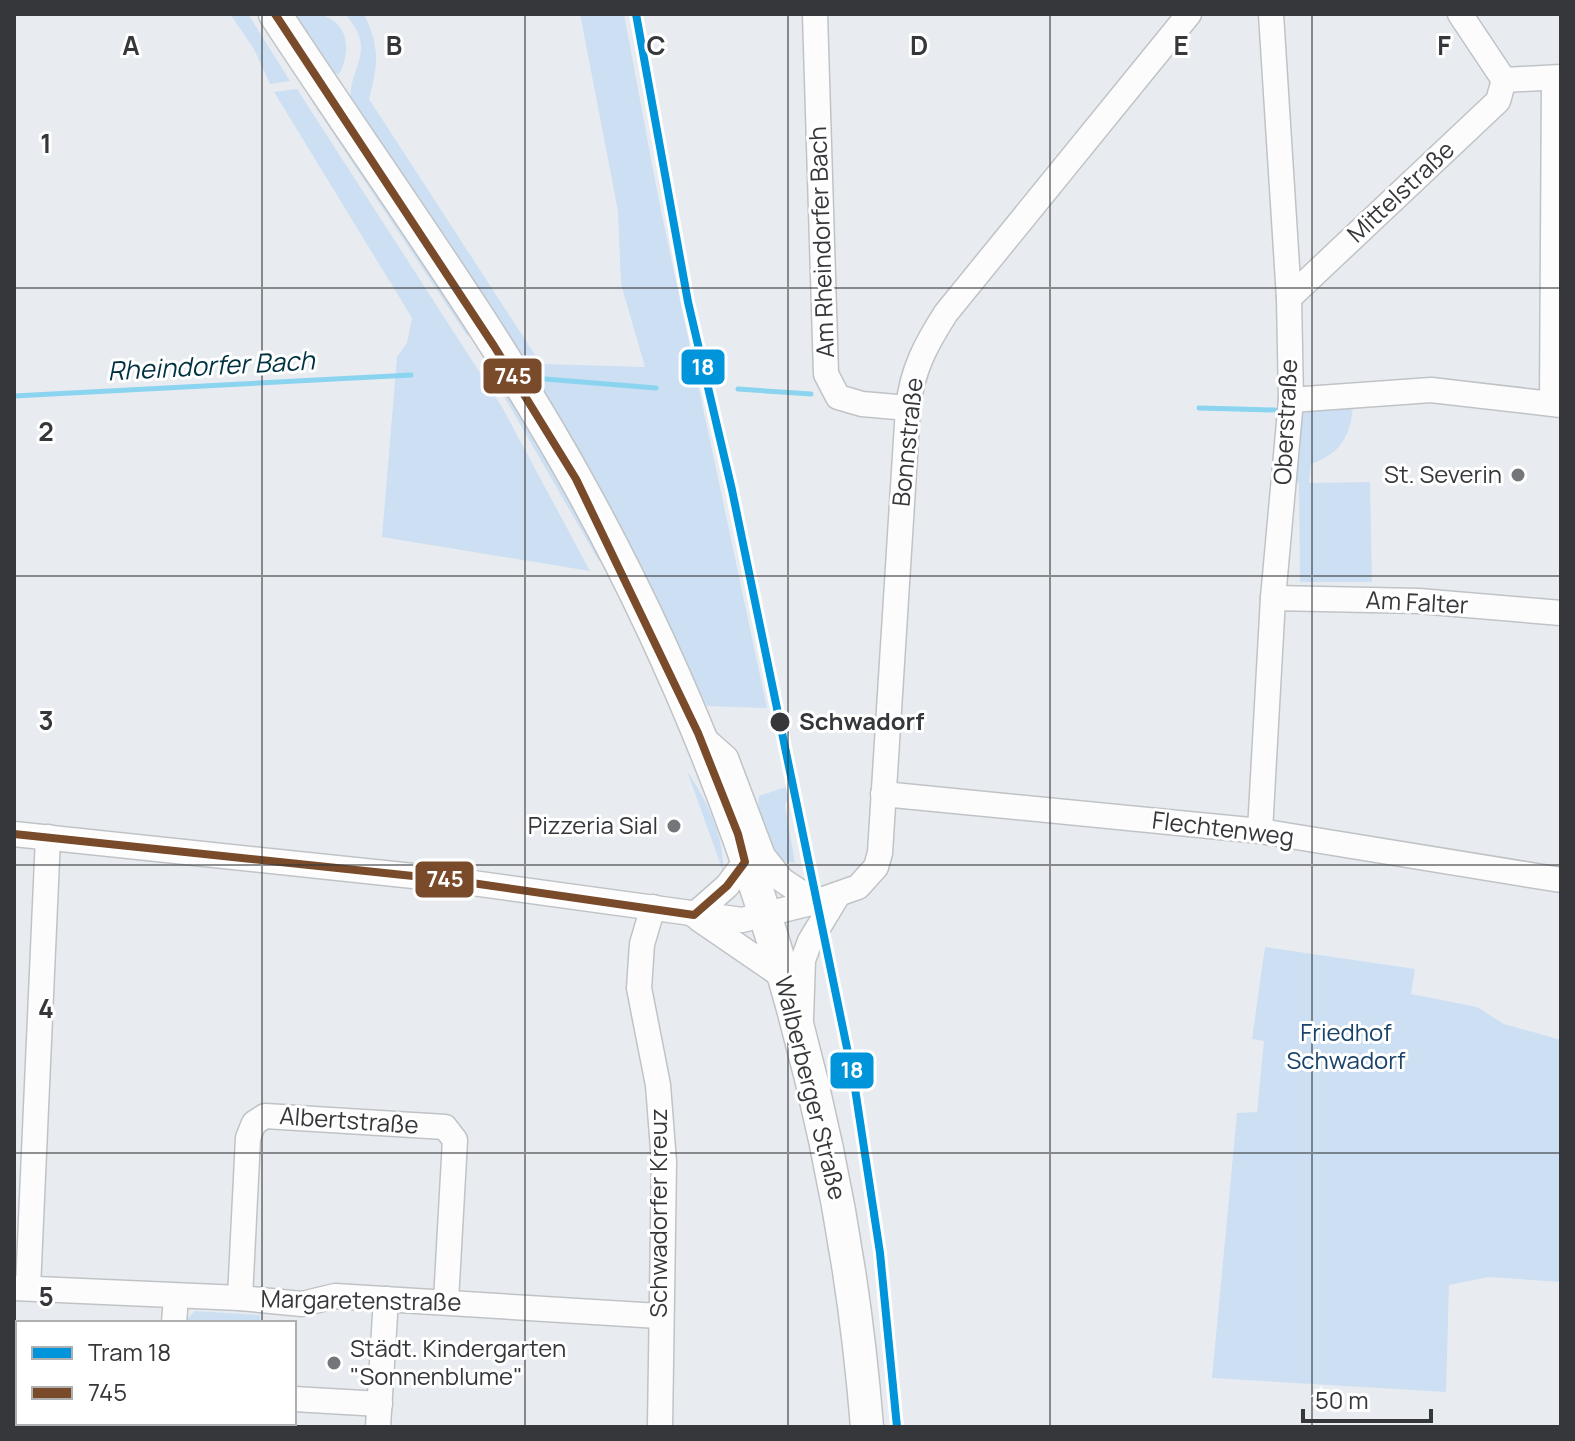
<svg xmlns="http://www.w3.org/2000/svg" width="1575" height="1441" font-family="Manrope,sans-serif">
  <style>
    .green { fill: #cddff3 }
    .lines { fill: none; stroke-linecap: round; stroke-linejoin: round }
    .stream { stroke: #8ad4f0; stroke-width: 5 }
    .minor-casing { stroke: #c0c3c6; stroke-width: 27 }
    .major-casing { stroke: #c0c3c6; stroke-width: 35 }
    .minor { stroke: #fcfcfd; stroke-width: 24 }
    .major { stroke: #fcfcfd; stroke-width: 32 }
    .bus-1-casing { stroke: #fff; stroke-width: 14 }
    .bus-1 { stroke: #7a4b2a; stroke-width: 8 }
    .tram-1-casing { stroke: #fff; stroke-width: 14 }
    .tram-1 { stroke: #0095da; stroke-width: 8 }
    .grid { fill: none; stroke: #35373a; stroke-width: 2; stroke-opacity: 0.55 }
    .poi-dot { fill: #74767a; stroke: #fff; stroke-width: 3 }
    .stop-dot { fill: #35373a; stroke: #fff; stroke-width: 3 }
    .labels { text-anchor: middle; stroke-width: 6; stroke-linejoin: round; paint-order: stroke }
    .street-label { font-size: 24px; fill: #35373a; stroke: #fff }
    .poi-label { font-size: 24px; fill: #35373a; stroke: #fff; text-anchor: end }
    .stop-label { font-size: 24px; font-weight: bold; fill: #35373a; stroke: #fff; text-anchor: start }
    .park-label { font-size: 24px; fill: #1a436c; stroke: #fff }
    .water-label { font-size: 26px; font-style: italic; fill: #003242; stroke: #fff }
    .grid-label { font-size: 26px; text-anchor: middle; font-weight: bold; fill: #35373a; stroke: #fff; stroke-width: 6; stroke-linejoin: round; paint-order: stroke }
    .line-badge { stroke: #fff; stroke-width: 3 }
    .badge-label { font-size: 22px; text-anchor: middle; font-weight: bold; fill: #fff }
  </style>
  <rect width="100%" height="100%" fill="#e8ecf0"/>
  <g class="green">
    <path d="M230,14H248L290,81L270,84L254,49Z"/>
    <path d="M286,14C296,14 309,12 318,14C349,20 352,52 339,74L327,73Z"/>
    <path d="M345,14L365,16C380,49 378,64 369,99L541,364L645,367L621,284L618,211L580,14H624L659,201L767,708L707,706L576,459L352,111C342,69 382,55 345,14Z"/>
    <path d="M297,89L502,407L590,571L382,537L397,357L407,343L412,318L274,92Z"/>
    <path d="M311,100L330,119L468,330V337Z"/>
    <path d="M483,360L489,361L604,558L599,561Z"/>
    <path d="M1353,403C1352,434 1341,454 1311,464L1309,483L1370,482L1372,582H1300L1299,484L1292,475L1301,415L1309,409Z"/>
    <path d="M687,771C707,801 724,835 723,871Z"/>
    <path d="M786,787L789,795L785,806L795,863L779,860L758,810L759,796Z"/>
    <path d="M1265,947L1415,969L1411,994L1477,1007L1504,1024L1561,1040V1282L1489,1277L1449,1285L1446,1392L1212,1378L1237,1113L1257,1112L1264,1041L1252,1039Z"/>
    <path d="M195,1311L260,1315V1323H183Z"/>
  </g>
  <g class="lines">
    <g class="stream">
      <path d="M533,378L656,388"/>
      <path d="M738,389L811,394"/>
      <path d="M14,396L411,375"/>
      <path d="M1199,408L1275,410"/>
    </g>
    <g class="minor-casing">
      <g id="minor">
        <path d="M815,14L826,374L838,397L862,404L908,408"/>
        <path d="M1460,14L1504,80"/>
        <path d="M1504,80L1561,77"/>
        <path d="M1289,298L1498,101L1504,80"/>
        <path d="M1291,400L1431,390L1561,405"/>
        <path d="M1552,403L1554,80"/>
        <path d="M1273,598L1419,601L1561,613"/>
        <path d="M700,735L726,758L763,856L782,880L815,902"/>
        <path d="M883,794L1260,831L1561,880"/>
        <path d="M1260,831L1273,598L1291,400L1289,298L1271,14"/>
        <path d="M14,834L451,880L742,920L815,902L858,887L876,867L880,853L908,408C912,370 926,344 946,313L1189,14"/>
        <path d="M653,907L642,944L639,988L658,1085L664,1162L660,1427"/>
        <path d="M694,915L727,886L745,862"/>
        <path d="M699,919L782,976"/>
        <path d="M801,1018L803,960L810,941L838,895"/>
        <path d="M14,1288L240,1298L302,1304L335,1296L659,1316"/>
        <path d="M28,1288L48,837"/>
        <path d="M240,1298L248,1138L254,1123L265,1116L445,1127L455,1140L446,1301"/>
        <path d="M174,1323L176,1296"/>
        <path d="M294,1399L380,1404"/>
        <path d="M169,1427V1423"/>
        <path d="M378,1427L386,1299"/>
      </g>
    </g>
    <g class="major-casing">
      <path id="major" d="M275,14C375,167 487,319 576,479C737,768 841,1097 867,1427"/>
    </g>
    <use href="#minor" class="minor"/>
    <use href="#major" class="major"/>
    <g class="bus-1-casing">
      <path id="bus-1" d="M14,834L451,880L694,915L727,886L745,862L738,834L698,733L576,479L494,346L275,14"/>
    </g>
    <use href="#bus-1" class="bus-1"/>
    <g class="tram-1-casing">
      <path id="tram-1" d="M636,14L688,302L732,490L854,1082L880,1253L897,1427"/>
    </g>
    <use href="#tram-1" class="tram-1"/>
  </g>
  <path class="grid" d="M262,14V1323M525,14V1427M788,14V1427M1050,14V1427M1312,14V1427M14,288H1561M14,576H1561M14,865H1561M14,1153H1561M262,1423V1427"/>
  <g class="poi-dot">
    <circle cx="1518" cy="475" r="8"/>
    <circle cx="674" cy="826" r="8"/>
    <circle cx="334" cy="1363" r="8"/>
  </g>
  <circle class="stop-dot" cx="780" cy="722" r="11"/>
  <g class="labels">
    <g class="street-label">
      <text transform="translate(1401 192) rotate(-43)" y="8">Mittelstraße</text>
      <text transform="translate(822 242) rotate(-92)" y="8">Am Rheindorfer Bach</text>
      <text transform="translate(1286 422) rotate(-87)" y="8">Oberstraße</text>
      <text transform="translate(908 442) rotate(-84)" y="8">Bonnstraße</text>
      <text transform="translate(1417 603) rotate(3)" y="8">Am Falter</text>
      <text transform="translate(1223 829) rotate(7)" y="8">Flechtenweg</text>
      <text transform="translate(810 1088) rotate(76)" y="8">Walberberger Straße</text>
      <text transform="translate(349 1121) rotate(4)" y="8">Albertstraße</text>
      <text transform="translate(659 1213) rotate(-90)" y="8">Schwadorfer Kreuz</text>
      <text transform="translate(361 1301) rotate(1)" y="8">Margaretenstraße</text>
    </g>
    <g class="poi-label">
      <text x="1502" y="483">St. Severin</text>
      <text x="658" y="834">Pizzeria Sial</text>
      <text x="350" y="1357" text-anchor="start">Städt. Kindergarten<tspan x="350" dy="28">"Sonnenblume"</tspan></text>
    </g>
    <g class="stop-label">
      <text x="799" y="730">Schwadorf</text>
    </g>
    <g class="park-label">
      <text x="1346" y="1041">Friedhof<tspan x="1346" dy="28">Schwadorf</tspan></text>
    </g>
    <g class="water-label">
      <text transform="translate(211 366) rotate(-3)" y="9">Rheindorfer Bach</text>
    </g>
  </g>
  <g class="grid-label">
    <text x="131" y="55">A</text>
    <text x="394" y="55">B</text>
    <text x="656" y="55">C</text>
    <text x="919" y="55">D</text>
    <text x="1181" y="55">E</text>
    <text x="1444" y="55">F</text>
    <text x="46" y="153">1</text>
    <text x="46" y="441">2</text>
    <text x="46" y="730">3</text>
    <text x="46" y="1018">4</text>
    <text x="46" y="1306">5</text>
  </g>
  <g class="line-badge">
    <rect x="680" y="348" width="46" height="38" rx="8" fill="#0095da"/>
    <rect x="482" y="357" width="61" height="38" rx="8" fill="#7a4b2a"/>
    <rect x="414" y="860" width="61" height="39" rx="8" fill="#7a4b2a"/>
    <rect x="829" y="1051" width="46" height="39" rx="8" fill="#0095da"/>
  </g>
  <g class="badge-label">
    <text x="703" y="375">18</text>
    <text x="513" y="384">745</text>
    <text x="445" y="887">745</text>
    <text x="852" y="1078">18</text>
  </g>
  <rect width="1575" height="1441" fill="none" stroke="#35373a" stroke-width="32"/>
  <rect x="16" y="1321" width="280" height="104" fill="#ffffff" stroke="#aeafb0" stroke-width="2"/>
  <rect x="32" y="1347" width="40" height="12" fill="#0095da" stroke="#aeafb0" stroke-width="2"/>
  <text x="88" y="1361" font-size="24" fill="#35373a">Tram 18</text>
  <rect x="32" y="1387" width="40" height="12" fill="#7a4b2a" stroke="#aeafb0" stroke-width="2"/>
  <text x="88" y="1401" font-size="24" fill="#35373a">745</text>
  <path d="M1303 1409v12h128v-12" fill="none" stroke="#35373a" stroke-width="4"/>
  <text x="1315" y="1409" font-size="24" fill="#35373a" stroke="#ffffff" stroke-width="6" paint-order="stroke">50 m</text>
</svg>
